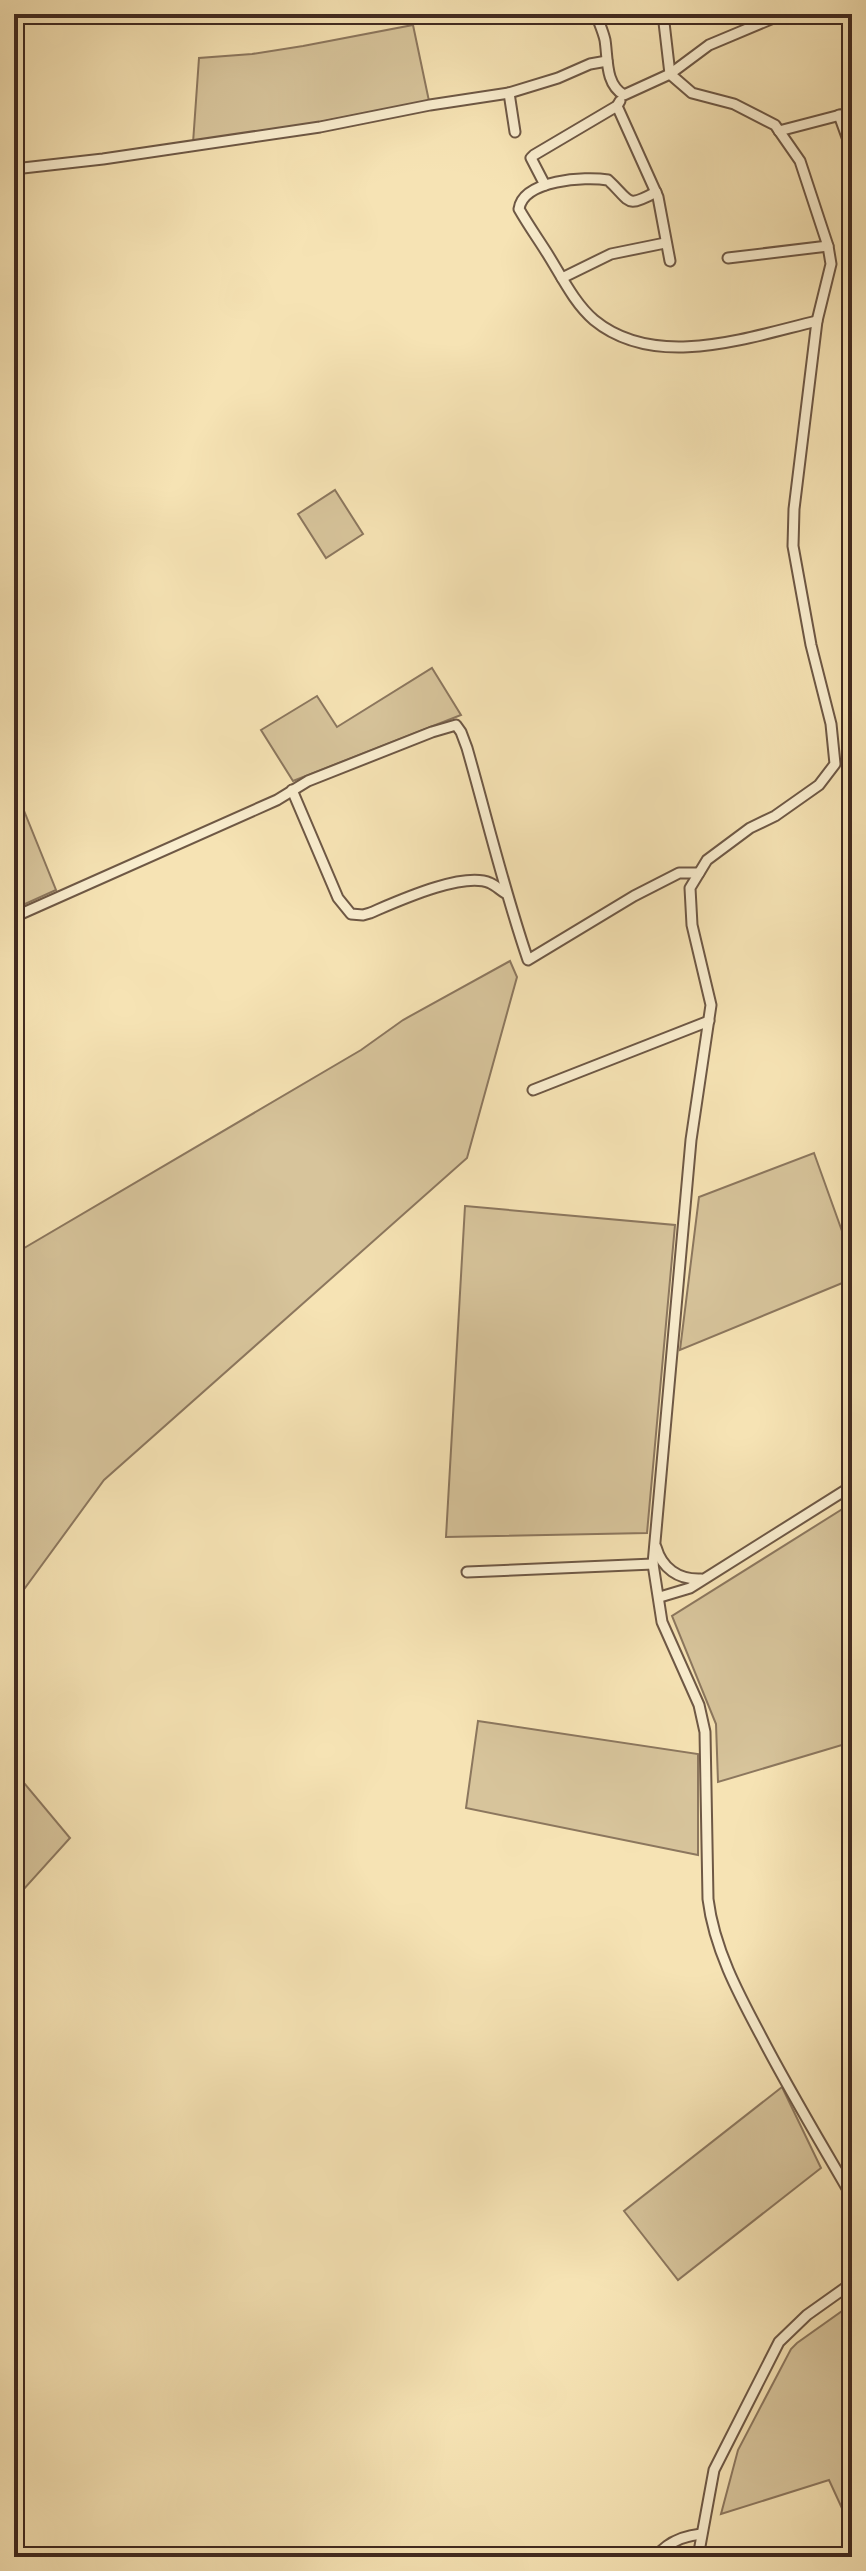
<svg xmlns="http://www.w3.org/2000/svg" width="866" height="2571" font-family="Cardo,serif">
  <style>
    .green { fill: #d7c49b; stroke: #8c775e; stroke-width: 2 }
    .lines { fill: none; stroke-linecap: round; stroke-linejoin: round }
    .minor-casing { stroke: #6e5845; stroke-width: 13 }
    .minor { stroke: #f9edce; stroke-width: 9 }
  </style>
  <rect width="100%" height="100%" fill="#f6e3b4"/>
  <filter id="stains"><feTurbulence type="fractalNoise" baseFrequency=".0025" numOctaves="4"/><feColorMatrix values="0 0 0 0 .2 0 0 0 0 .09 0 0 0 0 .02 0 0 0 .5 -.17"/></filter>
  <radialGradient id="worn" r=".72"><stop offset=".6" stop-color="#630" stop-opacity="0"/><stop offset="1" stop-color="#630" stop-opacity=".3"/></radialGradient>
  <g class="green">
    <path d="M413,25L429,101L310,124L193,143L199,58L252,54L303,46Z"/>
    <path d="M335,490L363,534L326,558L298,514Z"/>
    <path d="M432,668L461,715L293,781L261,730L317,696L337,727Z"/>
    <path d="M14,786L56,890L14,909Z"/>
    <path d="M510,961L517,977L467,1158L104,1480L14,1603V1254L361,1050L403,1020Z"/>
    <path d="M814,1153L852,1259V1279L680,1350L699,1197Z"/>
    <path d="M465,1206L675,1225L647,1533L446,1537Z"/>
    <path d="M852,1503V1742L718,1782L716,1724L672,1616Z"/>
    <path d="M478,1721L698,1754V1855L466,1808Z"/>
    <path d="M14,1771L70,1838L14,1900Z"/>
    <path d="M782,2087L821,2168L678,2280L624,2211Z"/>
    <path d="M852,2304V2530L829,2480L721,2514L738,2450L791,2349L797,2343Z"/>
  </g>
  <g class="lines">
    <g class="minor-casing">
      <g id="minor">
        <path d="M596,14C599,23 603,31 605,40C608,59 605,84 624,95L670,74L709,45L783,14"/>
        <path d="M663,14L670,74L692,93L734,104L775,125L800,161L828,246L831,264L817,321L794,509L793,546L811,645L831,724L835,764L819,785L775,816L750,828L707,860L690,888L692,925L711,1005L691,1140L653,1564L662,1622L699,1705L705,1732L708,1899C714,1948 738,1993 761,2036C789,2090 821,2143 852,2197"/>
        <path d="M509,93L515,132"/>
        <path d="M617,106L658,197L670,261"/>
        <path d="M839,115L852,151"/>
        <path d="M779,131L852,112"/>
        <path d="M14,169L103,159L320,127L430,105L509,93L558,78L590,64L607,61"/>
        <path d="M545,185L531,158L534,155L617,106L620,101"/>
        <path d="M656,192C625,209 631,201 608,180C585,176 523,180 519,209C527,223 536,236 545,250C560,273 573,302 594,320C656,371 749,337 817,321"/>
        <path d="M728,258L828,246"/>
        <path d="M562,278L611,254L665,243"/>
        <path d="M292,790L338,898L351,914L363,915L370,913C396,902 463,871 490,883C495,885 500,890 505,893"/>
        <path d="M14,917L277,800L308,781L432,732L456,725L461,732L467,748C487,818 504,890 528,960L634,896L679,873H699"/>
        <path d="M533,1090L709,1021"/>
        <path d="M656,1547C662,1568 678,1580 701,1579"/>
        <path d="M467,1572L653,1564"/>
        <path d="M660,1597L690,1588L852,1486"/>
        <path d="M656,2557C667,2542 683,2536 701,2534"/>
        <path d="M698,2557L714,2470L779,2342L807,2315L852,2283"/>
      </g>
    </g>
    <use href="#minor" class="minor"/>
  </g>
  <rect width="866" height="2571" fill="none" stroke="#f6e3b4" stroke-width="48"/>
  <rect x="16" y="16" width="834" height="2539" fill="none" stroke="#412a20" stroke-width="4"/>
  <rect x="24" y="24" width="818" height="2523" fill="none" stroke="#412a20" stroke-width="2"/>
  <rect width="100%" height="100%" filter="url(#stains)"/>
  <rect width="100%" height="100%" fill="url(#worn)"/>
</svg>
